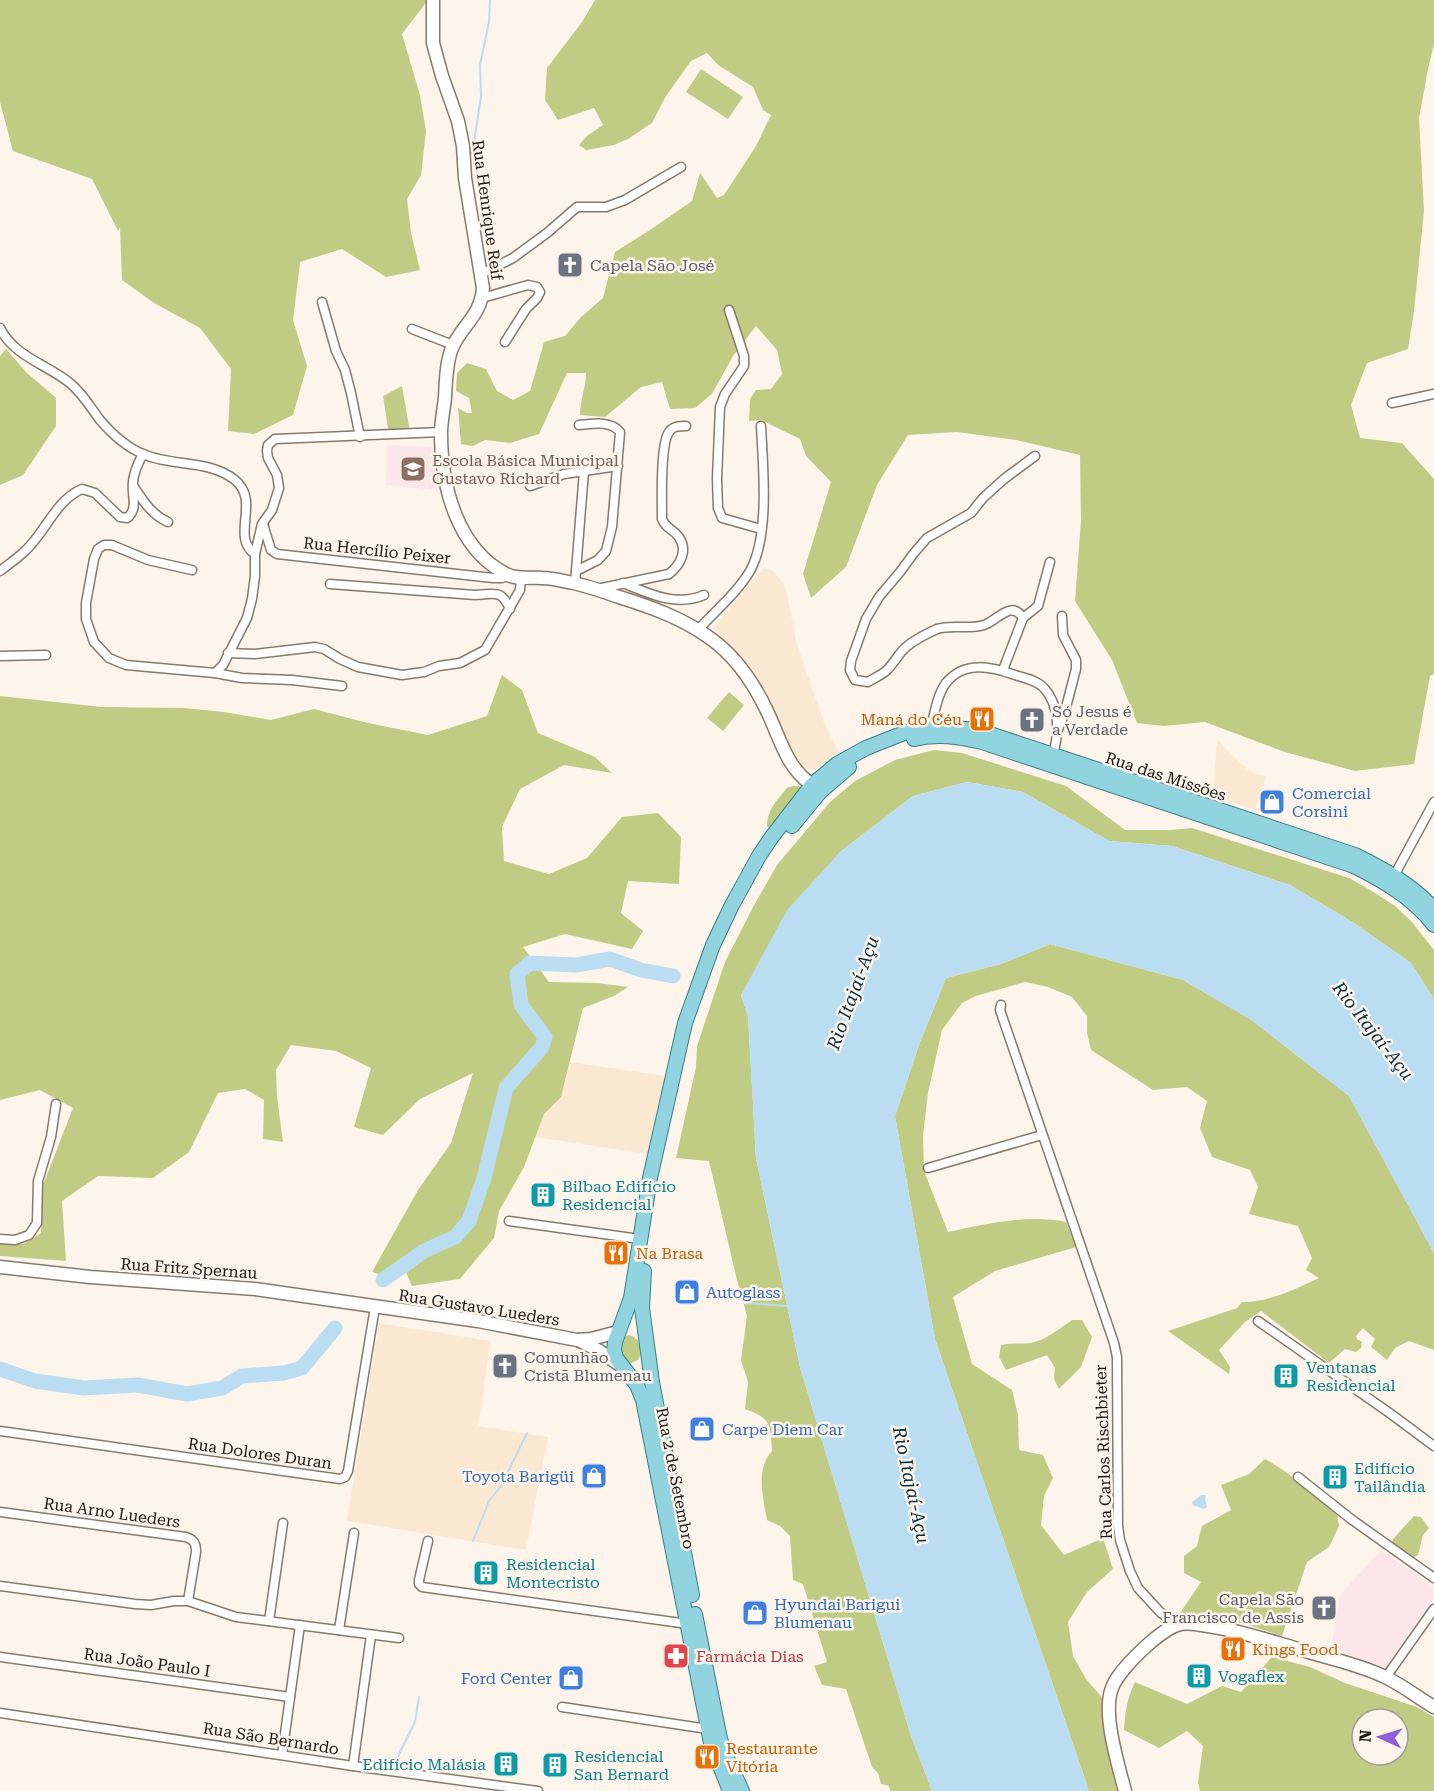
<svg xmlns="http://www.w3.org/2000/svg" width="1434" height="1791" font-family="'Roboto Serif',serif">
  <style>
    .built { fill: #fbe8d2 }
    .education { fill: #fce6e9 }
    .green { fill: #c0cc84; fill-rule: evenodd }
    .water { fill: #bbddf2 }
    .lines { fill: none; stroke-linecap: round; stroke-linejoin: round }
    .stream { stroke: #bbddf2; stroke-width: 2 }
    .river { stroke: #bbddf2; stroke-width: 15 }
    .street-casing { stroke: #867a6c; stroke-width: 11 }
    .secondary-casing { stroke: #867a6c; stroke-width: 15 }
    .primary-casing { stroke: #387f89; stroke-width: 16 }
    .street { stroke: #fff; stroke-width: 8 }
    .secondary { stroke: #fff; stroke-width: 12 }
    .primary { stroke: #91d4df; stroke-width: 14 }
    .labels { text-anchor: middle; stroke-width: 5; stroke-linejoin: round; paint-order: stroke }
    .street-label { font-size: 16px; fill: #1c1712; stroke: #fdf5ec }
    .worship-label { font-size: 16px; fill: #5b616d; stroke: #fdf5ec; text-anchor: start }
    .education-label { font-size: 16px; fill: #785e54; stroke: #fdf5ec; text-anchor: start }
    .food-label { font-size: 16px; fill: #c56008; stroke: #fdf5ec; text-anchor: start }
    .shop-label { font-size: 16px; fill: #366cbe; stroke: #fdf5ec; text-anchor: start }
    .culture-label { font-size: 16px; fill: #0d838f; stroke: #fdf5ec; text-anchor: start }
    .health-label { font-size: 16px; fill: #be3a42; stroke: #fdf5ec; text-anchor: start }
    .water-label { font-size: 18px; font-style: italic; fill: #042f44; stroke: #fdf5ec }
  </style>
  <rect width="100%" height="100%" fill="#fdf5ec"/>
  <g class="built">
    <path d="M763,568L773,571L785,585L797,644L823,720L839,753L812,770L797,767L769,698L753,670L713,628Z"/>
    <path d="M1217,740L1247,769L1256,774L1266,776L1255,810L1213,796Z"/>
    <path d="M570,1062L666,1076L647,1154L535,1137L544,1114L561,1097Z"/>
    <path d="M379,1323L491,1341L478,1426L548,1437L526,1550L347,1521Z"/>
  </g>
  <g class="education">
    <path d="M387,445L436,447L442,491L386,485Z"/>
    <path d="M1381,1550L1434,1587V1598L1385,1667L1331,1649L1340,1595Z"/>
  </g>
  <g class="green">
    <path d="M0,0H428L402,34L420,95L426,131L421,175L407,199L411,233L420,270L386,277L342,249L300,262L293,320L307,366L293,415L254,434L228,431L231,369L200,328L154,303L122,280L120,227L118,231L92,179L13,151L0,102Z"/>
    <path d="M595,0H1434V44L1428,69L1419,118L1424,211L1414,311L1408,349L1367,363L1351,405L1360,438L1402,443L1434,479V674L1430,676L1414,764L1355,771L1285,752L1205,722L1164,726L1137,723L1112,660L1075,601L1081,520L1080,455L1016,440L957,432L908,435L877,485L846,567L811,598L803,574L831,482L806,456L800,439L761,420L749,421L750,399L756,390L771,389L782,374L777,350L756,326L733,356L712,394L695,408L670,409L662,382L641,387L605,417L580,415C580,400 586,388 586,373H567L539,434L510,443L485,440L473,446L461,444L458,408L467,413H472L469,398L456,391L457,373L467,363L486,369L497,391L513,400L530,391L544,342L565,336L581,317L603,298L615,252L650,230L692,201L700,173L717,198L724,195L756,146L771,115L763,110L753,87L718,65L707,53L691,61L666,96L652,123L628,139L614,145L586,150L579,145L587,136L603,125L594,108L558,120L545,100L547,68L582,22Z"/>
    <path d="M701,69L743,97L728,119L686,92Z"/>
    <path d="M6,349L26,372L56,398V426L23,475L0,485V356Z"/>
    <path d="M402,386L410,432L389,434L383,396Z"/>
    <path d="M502,675L522,690L538,733L595,757L612,773L564,765L520,789L502,827L504,861L549,874L587,858L622,817L658,813L681,837L679,884L628,881L621,913L643,931L632,949L565,934L523,947L549,982L598,983L628,987L614,996L583,1008L561,1097L544,1114L524,1167L499,1211L494,1238L460,1279L412,1286L402,1263L384,1276L372,1272L418,1190L451,1143L473,1073L420,1099L383,1135L354,1127L371,1068L336,1051L291,1045L276,1070L277,1097L283,1142L263,1139L264,1100L245,1089L218,1093L189,1152L153,1178L98,1176L62,1201L66,1261L0,1256V1243L24,1244L41,1233V1190L73,1108L40,1090L0,1100V696L102,707L184,708L224,712L271,720L314,709L368,723L428,735L487,716Z"/>
    <path d="M729,692L744,705L723,731L707,718Z"/>
    <path d="M934,750L962,753L1066,786L1125,830H1170L1192,828L1349,878L1372,891L1395,906L1412,922L1434,950V999L1411,963L1354,923L1290,885L1172,846L1109,841L1023,792L967,782L913,796L840,852L741,995L748,1016L756,1158L800,1367L911,1736L932,1791H890L889,1786L881,1784L878,1773L872,1767L846,1689L822,1685L814,1666L827,1662L803,1584L793,1580L790,1536L780,1526L767,1520C763,1497 755,1470 772,1451C770,1424 772,1419 745,1409L748,1382L741,1360L747,1316L737,1280L709,1161L676,1158L696,1067L697,1046L725,962L753,907L777,865L830,802L855,781L895,760Z"/>
    <path d="M792,786H799L804,790L770,829L767,826C767,810 777,800 787,788Z"/>
    <path d="M1050,944L1183,980L1250,1019L1349,1096L1434,1253V1350L1409,1341L1395,1348L1387,1360L1371,1347L1375,1339L1363,1328L1356,1336L1357,1339L1362,1342L1361,1348L1356,1352L1345,1349L1329,1363L1261,1311L1245,1322L1219,1350L1230,1367L1229,1374L1168,1331L1237,1308L1242,1302C1270,1302 1295,1289 1319,1278L1306,1270L1312,1258L1298,1226L1249,1214L1258,1187L1250,1170L1212,1157L1200,1128L1207,1101L1187,1087L1153,1090L1091,1050L1087,1033V1016L1072,997L1048,987L1025,982L976,996L962,1003L942,1030L928,1093L923,1135L924,1171L948,1232C986,1224 1027,1214 1066,1222L1076,1247L995,1271L953,1297L972,1364L1012,1390L1018,1415L1019,1450L1043,1455L1053,1478L1044,1496L1041,1525L1064,1555L1103,1538L1113,1569L1087,1592L1068,1622L1073,1656L1086,1679L1100,1695L1107,1707L1105,1724L1108,1746L1119,1791H1089L935,1339L895,1116L920,1042L946,978L1001,964Z"/>
    <path d="M1072,1320H1082L1092,1337L1081,1367L1059,1389L1054,1379L1055,1368L1047,1355L1006,1370L999,1357L1001,1345C1011,1343 1020,1344 1030,1343C1045,1341 1060,1328 1072,1320Z"/>
    <path d="M629,1335C640,1338 644,1350 638,1360L629,1364L624,1361L620,1354L623,1338Z"/>
    <path d="M1265,1459C1291,1473 1313,1495 1337,1513L1339,1526L1329,1547L1307,1562L1282,1636C1251,1626 1212,1612 1180,1613L1201,1582L1184,1573V1556L1197,1546L1202,1526L1231,1510L1221,1485L1249,1474Z"/>
    <path d="M1414,1516L1421,1517L1429,1528L1423,1535L1418,1555L1412,1559L1393,1544V1539Z"/>
    <path d="M1272,1657L1310,1667L1345,1683L1417,1707L1434,1717V1791H1200L1198,1782L1203,1746L1187,1731L1159,1748L1124,1730C1125,1713 1127,1698 1135,1682L1187,1704L1222,1686L1241,1692ZM1362,1719H1398V1755H1362Z"/>
  </g>
  <g class="water">
    <path d="M967,782L1023,792L1109,841L1172,846L1290,885L1354,923L1411,963L1434,999V1253L1349,1096L1250,1019L1183,980L1050,944L1001,964L946,978L920,1042L895,1116L935,1339L1089,1791H932L911,1736L800,1367L756,1158L748,1016L741,995L787,910L840,852L913,796Z"/>
    <path d="M1201,1495H1206L1205,1500L1207,1507L1204,1509L1193,1505L1192,1502Z"/>
  </g>
  <g class="lines">
    <g class="stream">
      <path d="M469,157L472,152L475,136L481,96L480,65L489,22L490,0"/>
      <path d="M744,1303L789,1306"/>
      <path d="M473,1541L489,1501L501,1486L527,1433"/>
      <path d="M397,1758L415,1722L419,1697"/>
    </g>
    <g class="river">
      <path d="M383,1280L424,1251L455,1237L469,1221L484,1178L506,1088L542,1047L545,1037L521,1005L517,974L530,963L576,965L610,959L641,970L673,976"/>
      <path d="M0,1369L35,1381L84,1388L138,1385L187,1394L222,1388L242,1376L284,1373L302,1368L335,1328"/>
    </g>
    <g class="street-casing">
      <g id="street">
        <path d="M481,274L513,258L547,233L577,207H606L625,200L681,167"/>
        <path d="M482,298L528,285L537,287L540,292L537,298L526,309L505,342"/>
        <path d="M322,302L336,351L345,370L351,393L360,437"/>
        <path d="M729,310L744,356V366L725,394L720,407L717,479L718,508L722,518L761,529"/>
        <path d="M0,328C14,357 49,365 71,384C83,394 91,408 100,420C112,434 126,447 143,454C172,467 209,459 235,480C261,501 230,537 255,554"/>
        <path d="M412,329L453,345"/>
        <path d="M1392,403L1434,394"/>
        <path d="M530,486L564,474L618,466"/>
        <path d="M134,487C143,501 152,515 168,522"/>
        <path d="M263,524L271,550L277,554L493,578H502L507,575"/>
        <path d="M192,570L148,560L112,545H104L98,549L94,559L86,603V619L94,642L109,658L126,665L215,673L242,678L292,680L342,686"/>
        <path d="M0,571C9,564 18,558 26,550C46,531 56,500 82,489L95,493L120,517L127,518C139,509 131,494 133,482C134,471 138,463 143,454"/>
        <path d="M576,571L584,471"/>
        <path d="M575,583L576,571L598,560L606,551L612,527L620,432C610,420 592,424 579,425"/>
        <path d="M623,583C650,594 676,607 704,595"/>
        <path d="M330,584L475,595C495,594 501,589 510,609"/>
        <path d="M597,589L669,574C680,565 689,550 678,536C673,529 665,528 662,519C662,502 660,444 669,432C673,426 679,426 686,426"/>
        <path d="M1023,618C1011,599 997,621 984,625C969,630 952,624 937,629C926,634 910,642 902,651C897,657 893,664 887,670C882,675 874,678 868,682L855,680L850,670L851,661L866,619L879,597L900,572L914,553L927,538L971,513L983,498L1004,479L1035,456"/>
        <path d="M698,630C715,611 737,593 750,571C770,535 763,467 761,426"/>
        <path d="M228,653L255,654L315,647L324,649L340,659L358,667L402,675L424,672L439,666L460,663L485,650L520,590L521,578"/>
        <path d="M0,656L46,655"/>
        <path d="M1003,670L1023,618L1038,606L1050,562"/>
        <path d="M215,673L223,665L247,618L252,599L255,576V554L262,524L272,510L279,488L277,475L268,458L267,451L268,445L275,439L441,432"/>
        <path d="M931,727C935,712 937,695 946,683C964,660 992,667 1015,675C1024,678 1037,680 1044,688C1060,705 1059,734 1053,755"/>
        <path d="M1058,729L1064,715L1076,669V660L1063,635L1062,616"/>
        <path d="M1394,876L1434,802"/>
        <path d="M1001,1005L1000,1010L1114,1343L1117,1357L1118,1526L1120,1540L1130,1571L1138,1588L1161,1613L1177,1624"/>
        <path d="M928,1168L1042,1135"/>
        <path d="M509,1221L640,1239"/>
        <path d="M0,1239L15,1240L29,1235L37,1223L38,1181L51,1137L56,1104"/>
        <path d="M1258,1321L1391,1414L1434,1446"/>
        <path d="M0,1431L340,1479L345,1477L348,1471L375,1307"/>
        <path d="M1298,1477L1351,1519L1434,1578"/>
        <path d="M0,1512L186,1537C194,1540 196,1543 196,1552L188,1601"/>
        <path d="M428,1541L419,1580V1584L422,1587L688,1624"/>
        <path d="M0,1586L135,1604L151,1605L174,1601H188L236,1617L399,1638"/>
        <path d="M269,1621L283,1523"/>
        <path d="M339,1630L354,1533"/>
        <path d="M0,1657L290,1697"/>
        <path d="M1386,1677L1434,1609"/>
        <path d="M562,1707L708,1729"/>
        <path d="M0,1713L353,1766L538,1791"/>
        <path d="M282,1755L300,1625"/>
        <path d="M353,1766L371,1635"/>
      </g>
    </g>
    <g class="secondary-casing">
      <g id="secondary">
        <path d="M433,0V43L442,76L458,121L463,146L465,178L483,288C481,316 462,325 452,348C446,363 446,381 445,397C444,409 441,421 441,433C441,484 456,548 506,574C516,580 530,577 542,578C552,578 563,581 573,583C588,586 602,591 616,596C648,606 680,617 707,636C734,654 752,680 766,709C780,737 785,766 812,785"/>
        <path d="M0,1267L90,1277L255,1289L478,1321L577,1340L591,1339L618,1332"/>
        <path d="M578,1340L598,1350L620,1365"/>
        <path d="M1125,1791C1118,1764 1102,1713 1112,1688C1118,1670 1162,1627 1181,1624C1190,1622 1199,1625 1208,1626C1243,1631 1276,1643 1309,1652C1335,1660 1360,1665 1383,1676C1401,1684 1417,1697 1434,1707"/>
      </g>
    </g>
    <g class="primary-casing">
      <g id="primary">
        <path d="M914,739C937,733 959,737 982,742L1354,866C1384,881 1413,898 1434,925"/>
        <path d="M792,826L820,792L849,767"/>
        <path d="M644,1271L642,1308L652,1382L692,1595"/>
        <path d="M695,1614L720,1739L726,1756L742,1791"/>
        <path d="M730,1791L711,1743L643,1400L637,1385L616,1358L614,1350L615,1342L631,1298L650,1178L685,1023L713,945L732,905L759,856L771,838L812,785L837,764L866,748L914,729L939,727L978,730L1355,855C1384,869 1412,885 1434,909"/>
      </g>
    </g>
    <use href="#street" class="street"/>
    <use href="#secondary" class="secondary"/>
    <use href="#primary" class="primary"/>
  </g>
  <defs>
    <g id="church-square" transform="scale(1.35)"><rect x="-9" y="-9" width="18" height="18" rx="4" fill="#6b7280" stroke="#fdf5ec"/><path d="M-1.2-6h2.4v3.5h3.3v2.4h-3.3V6h-2.4V-.1h-3.3v-2.4h3.3Z" fill="#fff"/></g>
    <g id="school-square" transform="scale(1.35)"><rect x="-9" y="-9" width="18" height="18" rx="4" fill="#8d6e63" stroke="#fdf5ec"/><path d="M0-5L7-2L0 1L-7-2ZM-4 1L0 2.5L4 1V4Q0 6-4 4Z" fill="#fff"/></g>
    <g id="restaurant-square" transform="scale(1.35)"><rect x="-9" y="-9" width="18" height="18" rx="4" fill="#e8710a" stroke="#fdf5ec"/><path d="M-5-6h1v4h1v-4h1v4h1v-4h1v5L-1.5 .5V6h-2V.5L-5-1ZM5-6V6H3V1.5H1.5Q1.5-4 5-6Z" fill="#fff"/></g>
    <g id="shop-square" transform="scale(1.35)"><rect x="-9" y="-9" width="18" height="18" rx="4" fill="#3f7fe0" stroke="#fdf5ec"/><path d="M-5-2.5h2.3a2.7 3.5 0 0 1 5.4 0H5L5.5 6h-11ZM-1.5-2.5h3a1.5 2.3 0 0 0-3 0Z" fill="#fff"/></g>
    <g id="building-square" transform="scale(1.35)"><rect x="-9" y="-9" width="18" height="18" rx="4" fill="#0f9aa8" stroke="#fdf5ec"/><path d="M-4-6H4V6H1V3H-1V6H-4ZM-2.5-4.3h1.7v1.8h-1.7ZM.8-4.3h1.7v1.8H.8ZM-2.5-1h1.7V.8h-1.7ZM.8-1h1.7V.8H.8Z" fill="#fff"/></g>
    <g id="pharmacy-square" transform="scale(1.35)"><rect x="-9" y="-9" width="18" height="18" rx="4" fill="#e0444e" stroke="#fdf5ec"/><path d="M-2-6h4v4h4v4h-4v4h-4v-4h-4v-4h4Z" fill="#fff"/></g>
  </defs>
  <g fill-rule="evenodd">
    <use href="#church-square" x="570" y="265"/>
    <use href="#school-square" x="413" y="469"/>
    <use href="#restaurant-square" x="982" y="719"/>
    <use href="#church-square" x="1032" y="720"/>
    <use href="#shop-square" x="1272" y="802"/>
    <use href="#building-square" x="543" y="1195"/>
    <use href="#restaurant-square" x="616" y="1253"/>
    <use href="#shop-square" x="687" y="1292"/>
    <use href="#church-square" x="505" y="1366"/>
    <use href="#building-square" x="1286" y="1376"/>
    <use href="#shop-square" x="702" y="1429"/>
    <use href="#shop-square" x="594" y="1476"/>
    <use href="#building-square" x="1335" y="1477"/>
    <use href="#building-square" x="486" y="1573"/>
    <use href="#church-square" x="1324" y="1608"/>
    <use href="#shop-square" x="755" y="1613"/>
    <use href="#restaurant-square" x="1233" y="1649"/>
    <use href="#pharmacy-square" x="676" y="1656"/>
    <use href="#building-square" x="1199" y="1676"/>
    <use href="#shop-square" x="571" y="1678"/>
    <use href="#restaurant-square" x="707" y="1757"/>
    <use href="#building-square" x="506" y="1764"/>
    <use href="#building-square" x="555" y="1765"/>
  </g>
  <g class="labels">
    <g class="street-label">
      <text transform="translate(488 210) rotate(82)" y="6">Rua Henrique Reif</text>
      <text transform="translate(377 550) rotate(6)" y="6">Rua Hercílio Peixer</text>
      <text transform="translate(1166 776) rotate(18)" y="6">Rua das Missões</text>
      <text transform="translate(189 1268) rotate(4)" y="6">Rua Fritz Spernau</text>
      <text transform="translate(479 1307) rotate(9)" y="6">Rua Gustavo Lueders</text>
      <text transform="translate(1103 1452) rotate(-92)" y="6">Rua Carlos Rischbieter</text>
      <text transform="translate(260 1453) rotate(8)" y="6">Rua Dolores Duran</text>
      <text transform="translate(676 1478) rotate(79)" y="6">Rua 2 de Setembro</text>
      <text transform="translate(112 1512) rotate(8)" y="6">Rua Arno Lueders</text>
      <text transform="translate(147 1662) rotate(8)" y="6">Rua João Paulo I</text>
      <text transform="translate(271 1738) rotate(9)" y="6">Rua São Bernardo</text>
    </g>
    <g class="worship-label">
      <text x="590" y="271">Capela São José</text>
      <text x="1052" y="717">Só Jesus é<tspan x="1052" dy="18">a Verdade</tspan></text>
      <text x="524" y="1363">Comunhão<tspan x="524" dy="18">Cristã Blumenau</tspan></text>
      <text x="1304" y="1605" text-anchor="end">Capela São<tspan x="1304" dy="18">Francisco de Assis</tspan></text>
    </g>
    <g class="education-label">
      <text x="432" y="466">Escola Básica Municipal<tspan x="432" dy="18">Gustavo Richard</tspan></text>
    </g>
    <g class="food-label">
      <text x="962" y="725" text-anchor="end">Maná do Céu</text>
      <text x="636" y="1259">Na Brasa</text>
      <text x="1252" y="1655">Kings Food</text>
      <text x="726" y="1754">Restaurante<tspan x="726" dy="18">Vitória</tspan></text>
    </g>
    <g class="shop-label">
      <text x="1292" y="799">Comercial<tspan x="1292" dy="18">Corsini</tspan></text>
      <text x="706" y="1298">Autoglass</text>
      <text x="722" y="1435">Carpe Diem Car</text>
      <text x="574" y="1482" text-anchor="end">Toyota Barigüi</text>
      <text x="774" y="1610">Hyundai Barigui<tspan x="774" dy="18">Blumenau</tspan></text>
      <text x="552" y="1684" text-anchor="end">Ford Center</text>
    </g>
    <g class="culture-label">
      <text x="562" y="1192">Bilbao Edifício<tspan x="562" dy="18">Residencial</tspan></text>
      <text x="1306" y="1373">Ventanas<tspan x="1306" dy="18">Residencial</tspan></text>
      <text x="1354" y="1474">Edifício<tspan x="1354" dy="18">Tailândia</tspan></text>
      <text x="506" y="1570">Residencial<tspan x="506" dy="18">Montecristo</tspan></text>
      <text x="1218" y="1682">Vogaflex</text>
      <text x="574" y="1762">Residencial<tspan x="574" dy="18">San Bernard</tspan></text>
      <text x="486" y="1770" text-anchor="end">Edifício Malásia</text>
    </g>
    <g class="health-label">
      <text x="696" y="1662">Farmácia Dias</text>
    </g>
    <g class="water-label">
      <text transform="translate(853 993) rotate(-70)" y="6">Rio Itajaí-Açu</text>
      <text transform="translate(1373 1031) rotate(52)" y="6">Rio Itajaí-Açu</text>
      <text transform="translate(911 1485) rotate(78)" y="6">Rio Itajaí-Açu</text>
    </g>
  </g>
  <g transform="translate(1380 1737) rotate(274)"><circle r="28" fill="#fdf5ec" stroke="#a39c95" stroke-width="1.5"/>
  <path d="M0-4.5L10 22L0 15L-10 22Z" fill="#905fd8"/>
  <text y="-9" font-size="16" font-weight="bold" text-anchor="middle" fill="#1c1712">N</text>
  </g>
</svg>
